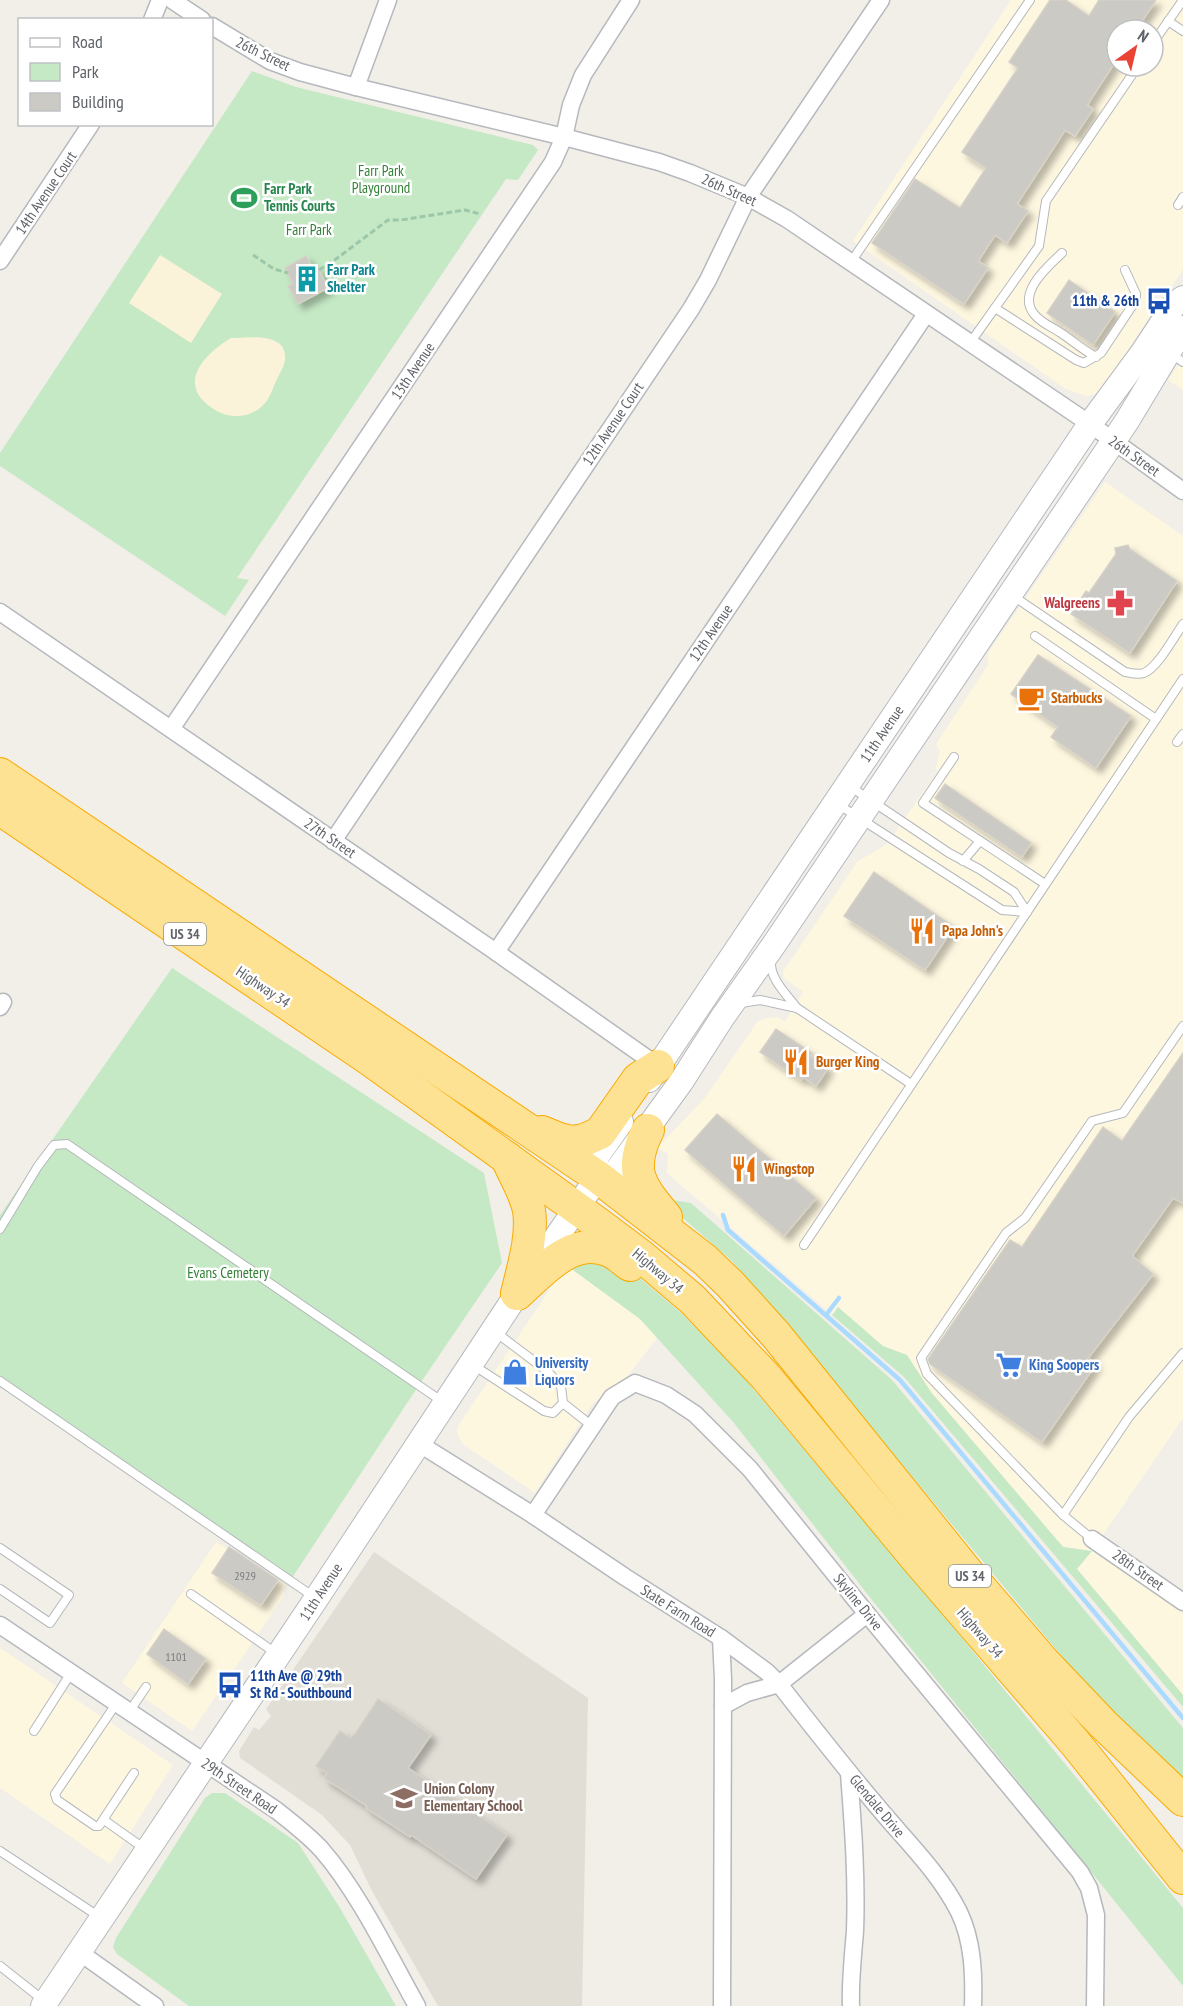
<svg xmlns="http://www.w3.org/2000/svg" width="1183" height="2006" font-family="'PT Sans Narrow',sans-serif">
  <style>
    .commercial { fill: #fef7e0; fill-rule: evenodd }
    .education { fill: #e1ded6 }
    .green { fill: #c5e8c5 }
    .sand { fill: #fbf3d9 }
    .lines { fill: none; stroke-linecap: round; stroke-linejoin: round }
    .stream { stroke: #aadaff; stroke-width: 4.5 }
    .building { fill: #cccac5; stroke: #d6d1c6; stroke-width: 1.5; filter: url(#shadow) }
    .lane-casing { stroke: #b5b8bc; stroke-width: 10 }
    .street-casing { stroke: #b5b8bc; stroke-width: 19 }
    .secondary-casing { stroke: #b6babf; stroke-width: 26 }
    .highway-casing { stroke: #f9ab00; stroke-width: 34 }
    .path { stroke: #9cc7a9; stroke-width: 3; stroke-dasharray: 6 3; stroke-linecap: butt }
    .lane { stroke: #fff; stroke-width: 8 }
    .street { stroke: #fff; stroke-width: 16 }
    .secondary { stroke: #fff; stroke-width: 24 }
    .highway { stroke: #fde293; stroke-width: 32 }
    .labels { text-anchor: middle; stroke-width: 5; stroke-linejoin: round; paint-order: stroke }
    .number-label { font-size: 12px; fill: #7a7d7f }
    .shield { fill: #fff; stroke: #8f9295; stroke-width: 1.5 }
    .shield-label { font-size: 14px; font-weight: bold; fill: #5f6368 }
    .street-label { font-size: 15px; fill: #5f6368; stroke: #fff }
    .park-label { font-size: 15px; fill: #348238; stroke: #fff }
    .leisure-label { font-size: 15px; font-weight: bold; fill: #27864d; stroke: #fff; text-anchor: start }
    .culture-label { font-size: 15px; font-weight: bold; fill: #0d838f; stroke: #fff; text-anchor: start }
    .transit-label { font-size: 15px; font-weight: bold; fill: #164399; stroke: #fff; text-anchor: end }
    .health-label { font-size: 15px; font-weight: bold; fill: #be3a42; stroke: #fff; text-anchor: end }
    .food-label { font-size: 15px; font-weight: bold; fill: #c56008; stroke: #fff; text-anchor: start }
    .shop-label { font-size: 15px; font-weight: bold; fill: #366cbe; stroke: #fff; text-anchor: start }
    .education-label { font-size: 15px; font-weight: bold; fill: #785e54; stroke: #fff; text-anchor: start }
  </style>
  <defs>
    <filter id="shadow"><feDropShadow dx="5.5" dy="5.5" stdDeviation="3" flood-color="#0004"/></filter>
  </defs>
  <rect width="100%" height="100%" fill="#f1efe8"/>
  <g class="commercial">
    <path d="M1011,0H1183V269L1166,295L1156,288L1148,301L1156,307L1102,390L1095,394L1087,396L1066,389L853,241ZM1117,30H1153V66H1117Z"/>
    <path d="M1183,357V390L1168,380Z"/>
    <path d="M1105,482L1183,536V1418L1092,1551L1183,1613V1695L1077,1569L1091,1551L1064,1547L906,1378L667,1173L668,1154L657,1148L704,1099L758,1021L767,1018L778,1017L785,1022L803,992L784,978L783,972L857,862L887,844L937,772L936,767L940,751L936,744L988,665V653Z"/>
    <path d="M567,1264L640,1319L657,1338L626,1378L593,1403L535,1493L463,1444L457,1434L458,1426Z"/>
    <path d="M216,1542L285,1583L284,1596L192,1731L122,1683Z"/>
    <path d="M0,1648L173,1765L110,1864L0,1788Z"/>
  </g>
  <path class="education" d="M374,1552L588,1698L582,2006H438L372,1891L350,1845L322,1815L240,1758L239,1751L254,1727L259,1730L271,1716L266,1709Z"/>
  <g class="green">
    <path d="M252,71L296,87L533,145L538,150L518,180L506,179L237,578L249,580L225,616L0,466V453Z"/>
    <path d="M172,968L484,1173L502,1263L419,1385L290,1581L0,1387V1215Z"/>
    <path d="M660,1198L691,1203L892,1380L1183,1728V1782L1081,1679L732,1261Z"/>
    <path d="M579,1258L630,1270L678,1310L741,1374L824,1474L876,1533L1183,1908V1986L868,1595L734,1423L640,1319L566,1265Z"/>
    <path d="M838,1307L883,1346L907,1355L931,1392L1063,1547L1092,1551L1077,1569L1183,1695V1707L904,1377L832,1315Z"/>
    <path d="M212,1793H225L298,1843L340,1908L396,2006H189L117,1954L113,1947L116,1938L205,1798Z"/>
  </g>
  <g class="sand">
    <path d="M160,255L222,294L191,343L129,303Z"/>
    <path d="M231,338C246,338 267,334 280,344C284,348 286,355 285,360C284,367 279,375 276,381C273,388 270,397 266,402C252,419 229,420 212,408C176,384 204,354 231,338Z"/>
  </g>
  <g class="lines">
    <g class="stream">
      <path d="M723,1215L728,1230L900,1380L1183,1718"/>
      <path d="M826,1315L839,1298"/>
    </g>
  </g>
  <g class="building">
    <path d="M1050,0H1066L1089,16L1099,0H1156L1136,30H1117V59L1087,105L1093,109L1075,136L1065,130L1017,204L1028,211L1007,243L995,235L978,261L988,268L964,304L872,243L915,179L960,208L986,168L962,152L1018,68L1009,62Z"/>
    <path d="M306,256L313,269L318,268L328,288L298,304L288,286L293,284L285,268Z"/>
    <path d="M1069,280L1115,312L1093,345L1047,313Z"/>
    <path d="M1128,545L1130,549L1177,581L1130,653L1071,614L1086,591L1089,593L1116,554L1115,548Z"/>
    <path d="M1038,655L1131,716L1096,768L1051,737L1058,727L1011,694Z"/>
    <path d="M945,784L1031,843L1022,857L935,798Z"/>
    <path d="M874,872L954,927L925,970L844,916Z"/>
    <path d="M776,1029L812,1053L810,1056L828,1068L816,1086L803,1077L801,1080L760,1052Z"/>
    <path d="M1183,1053V1203L1173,1198L1132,1256L1153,1274L1088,1358L1096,1364L1042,1442L930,1364L928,1359L1010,1240L1022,1247L1103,1127L1122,1141Z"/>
    <path d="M717,1114L816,1198L784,1236L685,1150Z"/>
    <path d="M229,1547L278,1580L261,1605L212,1573Z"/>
    <path d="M164,1629L206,1659L188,1684L147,1654Z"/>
    <path d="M378,1699L431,1735L408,1768L507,1835L476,1879L411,1835L410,1837L366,1808L367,1806L324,1778L327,1773L316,1766L340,1731L350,1738L355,1734Z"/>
  </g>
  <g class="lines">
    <g class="lane-casing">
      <g id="lane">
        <path d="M1168,21L1183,31"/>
        <path d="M1153,43L1183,0"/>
        <path d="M1178,205L1183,197"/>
        <path d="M1062,253C1047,267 1017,293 1034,314C1041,323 1052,327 1061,333C1073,341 1083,350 1096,357"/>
        <path d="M851,262L1030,0"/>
        <path d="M995,308L1076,360L1084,363L1101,353L1136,300V294L1125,270"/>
        <path d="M970,343L1039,246L1046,201L1138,66"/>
        <path d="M1171,354L1183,362"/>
        <path d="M1013,596L1125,672C1132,673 1137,675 1144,673C1158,667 1174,637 1183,624"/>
        <path d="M1035,636L1156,719"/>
        <path d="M1177,742L1183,734"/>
        <path d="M954,757L923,803L1045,884"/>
        <path d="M848,785L949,853L979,869L1014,892L1027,912"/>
        <path d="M836,803L1002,910L1027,912"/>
        <path d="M963,861L980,841"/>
        <path d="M771,960C769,978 786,994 797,1008"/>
        <path d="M741,1003L760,1000L797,1008L911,1084"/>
        <path d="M0,1229L38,1166L54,1145L67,1144L443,1402"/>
        <path d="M804,1245L1183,679"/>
        <path d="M473,1365L544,1411L553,1413L563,1403L561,1386L547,1371L494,1331"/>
        <path d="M0,1381L314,1597"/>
        <path d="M563,1403L592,1426"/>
        <path d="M1063,1515L1129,1417L1183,1353"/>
        <path d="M1092,1539L1063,1515L927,1374L921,1358L1006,1233L1025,1218L1092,1121L1123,1113L1183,1026"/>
        <path d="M0,1548L69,1595L50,1623L0,1589"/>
        <path d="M191,1594L277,1654"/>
        <path d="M116,1704L55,1794L57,1800L95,1826H99L134,1773"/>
        <path d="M129,1712L146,1687"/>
        <path d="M34,1731L71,1673"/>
        <path d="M104,1820L145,1849"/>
        <path d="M0,1851L101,1918"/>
        <path d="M0,1966L43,2000"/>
      </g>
    </g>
    <g class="street-casing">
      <g id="street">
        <path d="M172,0L202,20"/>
        <path d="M152,20L160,0"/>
        <path d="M212,26L270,61L300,72L356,87L564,137L659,162L690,173L748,197L787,219L1090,424L1183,491"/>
        <path d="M356,87L388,0"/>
        <path d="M0,261L91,124"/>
        <path d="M0,612L496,952L658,1066"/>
        <path d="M171,729L553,162L564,137L571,105L583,75L631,0"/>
        <path d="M333,841L691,309L708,280L748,197L881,0"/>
        <path d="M496,952L926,314"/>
        <path d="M0,1007L3,1002"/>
        <path d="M418,1443L533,1515L625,1577L721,1638L767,1672L779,1684C811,1725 843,1766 877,1806C905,1840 939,1872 959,1912C973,1941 974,1974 973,2006"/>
        <path d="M533,1515L612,1397L635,1383L666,1395L695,1414L750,1469L867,1614L1080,1872L1089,1888L1096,1915L1095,2006"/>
        <path d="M1092,1539L1183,1602"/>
        <path d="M0,1625L276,1810C291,1822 307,1834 321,1849C358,1891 389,1956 417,2006"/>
        <path d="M721,1638L723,1679L722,2006"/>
        <path d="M723,1706L747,1693L779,1684L867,1614"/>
        <path d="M849,1773C853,1826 857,1878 855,1931C853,1956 850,1981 851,2006"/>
        <path d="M79,1952L155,2006"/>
      </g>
    </g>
    <g class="secondary-casing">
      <g id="secondary">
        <path d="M649,1080L1090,424L1143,352L1174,305L1183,298"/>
        <path d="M598,1177L595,1159L621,1122"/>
        <path d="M43,2006L316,1599L517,1294L598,1177L615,1173L681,1082L722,1018L773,946L1127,421L1183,328"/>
      </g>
    </g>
    <g class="highway-casing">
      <g id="highway">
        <path d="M0,774L598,1177L705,1260L730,1284L776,1335L972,1578L1044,1662L1103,1724L1183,1800"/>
        <path d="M0,809L369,1059L600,1225L640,1255L692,1299L766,1377L915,1557L1076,1744L1183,1878"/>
        <path d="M648,1130C628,1170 639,1185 666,1217"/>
        <path d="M542,1132L559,1139L572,1142L584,1140L600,1133L638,1079L658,1066"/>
        <path d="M507,1158C514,1175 525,1192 529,1210C533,1238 523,1267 517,1294"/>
        <path d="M517,1294C542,1272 573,1234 610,1251C617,1254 624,1261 630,1265"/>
      </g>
    </g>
    <g class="path">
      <path d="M253,255L274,269L288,273"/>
      <path d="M319,270L336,259L388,220H401L465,210L480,214"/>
    </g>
    <use href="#lane" class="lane"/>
    <use href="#street" class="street"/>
    <use href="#secondary" class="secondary"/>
    <use href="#highway" class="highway"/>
  </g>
  <defs>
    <g id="stadium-bare" transform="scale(2.07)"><path d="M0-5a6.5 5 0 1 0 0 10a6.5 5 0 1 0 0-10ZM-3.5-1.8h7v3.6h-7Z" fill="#2e9e5b" stroke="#fff" stroke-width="2.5" paint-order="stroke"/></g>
    <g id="building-bare" transform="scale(2.07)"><path d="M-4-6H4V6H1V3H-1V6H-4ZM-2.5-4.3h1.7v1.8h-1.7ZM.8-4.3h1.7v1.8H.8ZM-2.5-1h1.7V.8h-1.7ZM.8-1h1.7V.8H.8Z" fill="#0f9aa8" stroke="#fff" stroke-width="2.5" paint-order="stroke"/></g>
    <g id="bus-bare" transform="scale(2.07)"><path d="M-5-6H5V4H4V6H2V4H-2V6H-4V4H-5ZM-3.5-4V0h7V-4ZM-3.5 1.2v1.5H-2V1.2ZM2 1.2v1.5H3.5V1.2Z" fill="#1a4fb4" stroke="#fff" stroke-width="2.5" paint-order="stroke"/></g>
    <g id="pharmacy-bare" transform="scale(2.07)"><path d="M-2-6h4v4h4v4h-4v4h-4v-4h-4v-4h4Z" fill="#e0444e" stroke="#fff" stroke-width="2.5" paint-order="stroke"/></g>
    <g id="cafe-bare" transform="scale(2.07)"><path d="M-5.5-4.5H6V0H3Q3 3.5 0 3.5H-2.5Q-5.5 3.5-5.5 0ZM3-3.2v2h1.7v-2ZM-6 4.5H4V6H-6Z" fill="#e8710a" stroke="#fff" stroke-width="2.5" paint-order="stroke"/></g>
    <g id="restaurant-bare" transform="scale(2.07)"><path d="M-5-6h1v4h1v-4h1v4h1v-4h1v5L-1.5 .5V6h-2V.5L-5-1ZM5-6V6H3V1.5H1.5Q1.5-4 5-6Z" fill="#e8710a" stroke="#fff" stroke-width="2.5" paint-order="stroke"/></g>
    <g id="supermarket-bare" transform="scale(2.07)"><path d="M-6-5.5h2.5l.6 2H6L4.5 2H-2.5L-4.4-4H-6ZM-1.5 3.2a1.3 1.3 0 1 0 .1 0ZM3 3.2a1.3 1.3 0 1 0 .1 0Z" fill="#3f7fe0" stroke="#fff" stroke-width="2.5" paint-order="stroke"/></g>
    <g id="shop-bare" transform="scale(2.07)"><path d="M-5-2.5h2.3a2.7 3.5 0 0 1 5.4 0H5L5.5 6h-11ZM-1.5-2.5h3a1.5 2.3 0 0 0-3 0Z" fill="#3f7fe0" stroke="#fff" stroke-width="2.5" paint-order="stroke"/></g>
    <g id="school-bare" transform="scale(2.07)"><path d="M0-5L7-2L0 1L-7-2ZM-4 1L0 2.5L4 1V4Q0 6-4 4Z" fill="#8d6e63" stroke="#fff" stroke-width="2.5" paint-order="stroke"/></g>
  </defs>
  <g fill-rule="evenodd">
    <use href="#stadium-bare" x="244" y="198"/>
    <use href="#building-bare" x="307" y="279"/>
    <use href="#bus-bare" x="1159" y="301"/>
    <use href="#pharmacy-bare" x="1120" y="603"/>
    <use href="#cafe-bare" x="1031" y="698"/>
    <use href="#restaurant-bare" x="922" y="931"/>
    <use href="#restaurant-bare" x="796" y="1062"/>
    <use href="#restaurant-bare" x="744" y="1169"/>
    <use href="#supermarket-bare" x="1009" y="1365"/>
    <use href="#shop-bare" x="515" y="1372"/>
    <use href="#bus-bare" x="230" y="1685"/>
    <use href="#school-bare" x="404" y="1798"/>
  </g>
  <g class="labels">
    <g class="number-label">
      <text x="245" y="1580">2929</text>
      <text x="176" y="1661">1101</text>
    </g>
    <g class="shield">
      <rect x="164" y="923" width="42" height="22" rx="4.5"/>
      <rect x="949" y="1565" width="42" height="22" rx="4.5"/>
    </g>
    <g class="shield-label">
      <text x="185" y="939">US 34</text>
      <text x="970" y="1581">US 34</text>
    </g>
    <g class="street-label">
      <text transform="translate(263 54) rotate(26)" y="5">26th Street</text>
      <text transform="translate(729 190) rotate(24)" y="5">26th Street</text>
      <text transform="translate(46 193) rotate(-56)" y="5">14th Avenue Court</text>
      <text transform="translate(413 371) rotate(-56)" y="5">13th Avenue</text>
      <text transform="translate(613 424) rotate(-56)" y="5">12th Avenue Court</text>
      <text transform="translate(1134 456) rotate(35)" y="5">26th Street</text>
      <text transform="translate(711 633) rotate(-56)" y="5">12th Avenue</text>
      <text transform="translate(882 734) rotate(-56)" y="5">11th Avenue</text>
      <text transform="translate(330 838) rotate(34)" y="5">27th Street</text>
      <text transform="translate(263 987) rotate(34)" y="5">Highway 34</text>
      <text transform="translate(658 1271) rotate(40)" y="5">Highway 34</text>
      <text transform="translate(1138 1570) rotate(35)" y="5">28th Street</text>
      <text transform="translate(321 1592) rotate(-57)" y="5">11th Avenue</text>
      <text transform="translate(858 1602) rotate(51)" y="5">Skyline Drive</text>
      <text transform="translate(678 1611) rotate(32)" y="5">State Farm Road</text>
      <text transform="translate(980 1633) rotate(49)" y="5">Highway 34</text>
      <text transform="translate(239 1786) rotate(34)" y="5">29th Street Road</text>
      <text transform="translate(877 1806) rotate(50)" y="5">Glendale Drive</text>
    </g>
    <g class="park-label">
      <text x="381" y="176">Farr Park<tspan x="381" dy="17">Playground</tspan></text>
      <text x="309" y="235">Farr Park</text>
      <text x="228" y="1278">Evans Cemetery</text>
    </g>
    <g class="leisure-label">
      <text x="264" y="194">Farr Park<tspan x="264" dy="17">Tennis Courts</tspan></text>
    </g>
    <g class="culture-label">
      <text x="327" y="275">Farr Park<tspan x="327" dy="17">Shelter</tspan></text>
    </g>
    <g class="transit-label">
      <text x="1139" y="306">11th &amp; 26th</text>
      <text x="250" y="1681" text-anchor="start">11th Ave @ 29th<tspan x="250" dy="17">St Rd - Southbound</tspan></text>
    </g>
    <g class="health-label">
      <text x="1100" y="608">Walgreens</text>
    </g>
    <g class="food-label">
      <text x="1051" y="703">Starbucks</text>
      <text x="942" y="936">Papa John's</text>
      <text x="816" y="1067">Burger King</text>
      <text x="764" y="1174">Wingstop</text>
    </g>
    <g class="shop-label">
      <text x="535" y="1368">University<tspan x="535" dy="17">Liquors</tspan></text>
      <text x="1029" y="1370">King Soopers</text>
    </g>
    <g class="education-label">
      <text x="424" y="1794">Union Colony<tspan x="424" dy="17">Elementary School</tspan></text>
    </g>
  </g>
  <rect x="18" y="18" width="195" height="108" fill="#ffffff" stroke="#bfc1c3" stroke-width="1.5"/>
  <rect x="30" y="38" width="30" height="9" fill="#ffffff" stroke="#bfc1c3" stroke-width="1.5"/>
  <text x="72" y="48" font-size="18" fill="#5f6368">Road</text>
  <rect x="30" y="63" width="30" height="18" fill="#c5e8c5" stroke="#bfc1c3" stroke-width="1.5"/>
  <text x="72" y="78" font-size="18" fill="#5f6368">Park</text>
  <rect x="30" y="93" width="30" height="18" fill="#cccac5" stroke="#bfc1c3" stroke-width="1.5"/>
  <text x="72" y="108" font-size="18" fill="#5f6368">Building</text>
  <g transform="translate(1135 48) rotate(34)"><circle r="28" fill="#ffffff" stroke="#bfc1c3" stroke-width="1.5"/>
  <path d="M0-4.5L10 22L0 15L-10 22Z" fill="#ea4335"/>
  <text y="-9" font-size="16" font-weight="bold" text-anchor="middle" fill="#5f6368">N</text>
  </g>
</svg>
